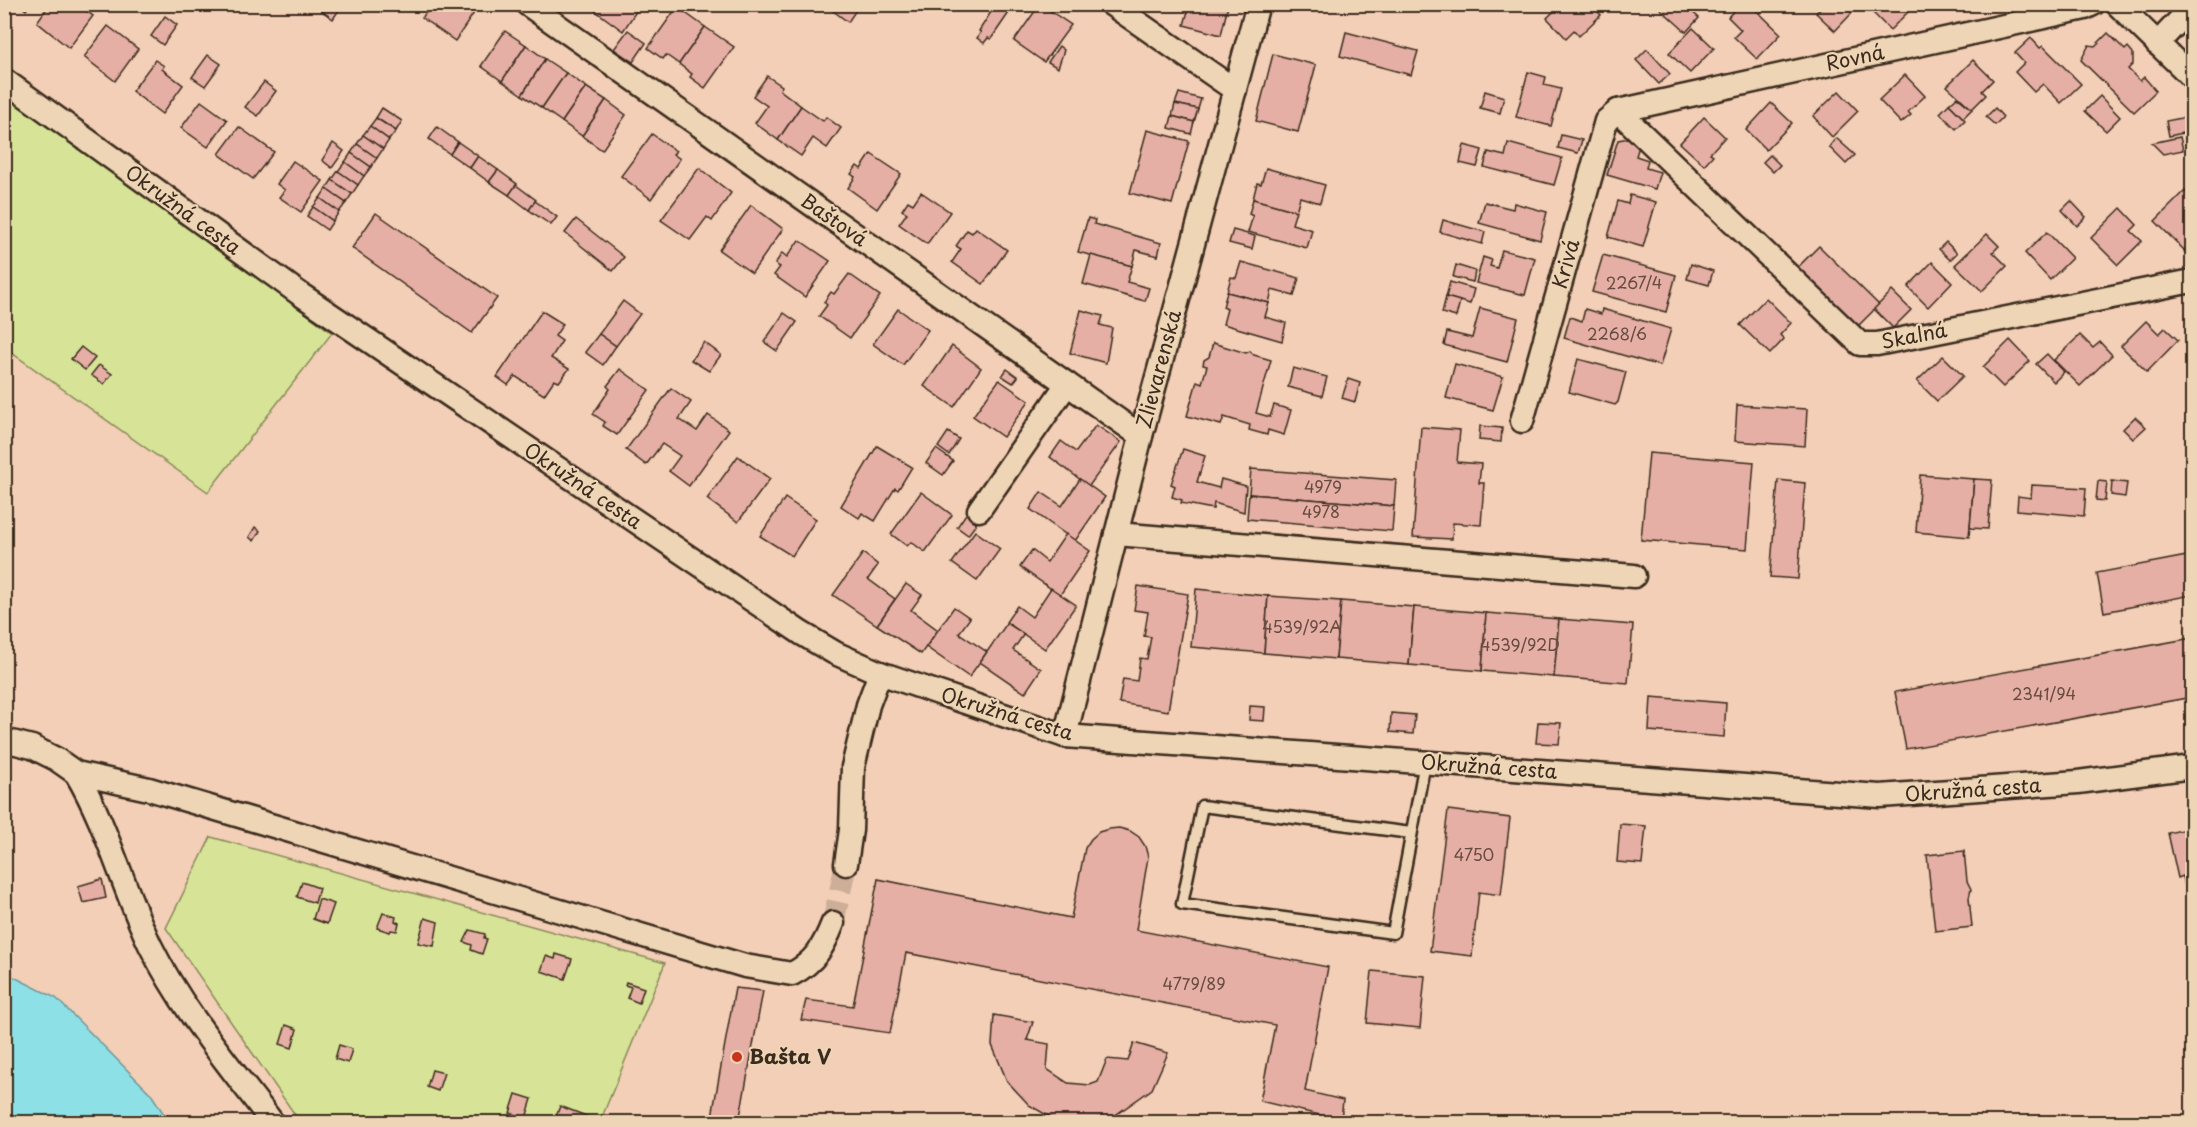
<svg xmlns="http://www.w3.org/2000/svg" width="2197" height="1127" font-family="'Playpen Sans',sans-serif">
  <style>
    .green { fill: #d7e497; stroke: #89875a; stroke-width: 1.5 }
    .water { fill: #8ee0e7; stroke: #6d9797; stroke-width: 1.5 }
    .building { fill: #e5afa5; stroke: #3b2a1e; stroke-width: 1.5 }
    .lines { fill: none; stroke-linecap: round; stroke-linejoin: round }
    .minor-tunnel { stroke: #cdae98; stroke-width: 22; stroke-dasharray: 22 11; stroke-linecap: butt }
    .service-casing { stroke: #3b2a1e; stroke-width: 15 }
    .minor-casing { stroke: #3b2a1e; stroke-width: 27 }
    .service { stroke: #edd5b5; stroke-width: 10 }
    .minor { stroke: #edd5b5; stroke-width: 22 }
    .poi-dot { fill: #c8321e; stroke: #edd5b5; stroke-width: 2 }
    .labels { text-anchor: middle; stroke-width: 4.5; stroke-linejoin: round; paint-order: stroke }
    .number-label { font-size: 16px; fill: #664b40 }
    .street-label { font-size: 20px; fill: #3b2a1e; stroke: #edd5b5 }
    .poi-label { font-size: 20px; font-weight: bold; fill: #3b2a1e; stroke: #edd5b5; text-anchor: start }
  </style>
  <rect width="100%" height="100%" fill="#f2cfb6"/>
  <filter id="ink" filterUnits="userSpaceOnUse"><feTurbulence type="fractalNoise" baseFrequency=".0167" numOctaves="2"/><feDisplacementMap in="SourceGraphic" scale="12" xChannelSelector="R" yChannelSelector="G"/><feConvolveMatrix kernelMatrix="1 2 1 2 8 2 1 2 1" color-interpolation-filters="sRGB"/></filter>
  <g filter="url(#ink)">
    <g class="green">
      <path d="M4,85L332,333L208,492L5,348Z"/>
      <path d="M211,837L665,963L600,1122H300L166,928Z"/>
    </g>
    <path class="water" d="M4,972L56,998L151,1094L169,1122H5Z"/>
    <g class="building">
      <path d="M18,4H31L26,10Z"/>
      <path d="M55,4H77L93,16L69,48L37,22L49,5L53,8Z"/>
      <path d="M327,4H343L333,19L322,11Z"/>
      <path d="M432,4H468L476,10L455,41L422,18Z"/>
      <path d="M586,4H641L623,31Z"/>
      <path d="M824,4H860L848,22Z"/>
      <path d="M981,4H1015L991,39L988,38L984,43L977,38L981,32L979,31L991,12Z"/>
      <path d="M1040,4L1071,25L1044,62L1014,41Z"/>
      <path d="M1190,4L1228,6L1221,35L1184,25Z"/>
      <path d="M1549,4H1591L1601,15L1579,36L1574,30L1566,38L1547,18L1555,10Z"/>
      <path d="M1684,4L1699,18L1686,32L1656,5Z"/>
      <path d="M1740,4H1750L1781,34L1757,59L1734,37L1741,30L1728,17Z"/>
      <path d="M1750,4H1765L1767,6L1760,14Z"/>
      <path d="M1825,4H1843L1852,13L1835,31L1816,13Z"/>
      <path d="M1871,4H1914L1915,5L1890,30L1868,8Z"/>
      <path d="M677,7L705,27L679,64L666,55L663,59L648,48Z"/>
      <path d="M165,16L177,25L163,45L151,36Z"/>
      <path d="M108,26L138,49L115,81L84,57Z"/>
      <path d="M705,27L734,47L705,88L690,77L692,74L679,64Z"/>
      <path d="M1693,28L1714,48L1690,73L1669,53Z"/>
      <path d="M628,30L646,43L633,62L614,49Z"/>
      <path d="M505,31L526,45L502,81L481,66Z"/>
      <path d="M1346,32L1418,51L1411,75L1340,56Z"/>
      <path d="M2108,33L2125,50L2128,47L2133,53V64L2128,69L2140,81L2144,77L2156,91L2134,112L2081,60L2089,45L2095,46Z"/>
      <path d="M2031,38L2040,48L2043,46L2081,84L2061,103L2043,84L2034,92L2015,72L2024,63L2015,53Z"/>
      <path d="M526,45L545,59L522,95L502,81Z"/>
      <path d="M1059,46L1064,50L1058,68L1048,62Z"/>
      <path d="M1647,49L1670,74L1659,84L1636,60Z"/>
      <path d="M1273,54L1316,65L1298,132L1256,121Z"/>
      <path d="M208,55L221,64L205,86L192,77Z"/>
      <path d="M545,59L566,73L542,108L522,95Z"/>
      <path d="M155,60L164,66L162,69L183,85L162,114L132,91Z"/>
      <path d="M1973,60L1993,80L1982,91L1986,95L1972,109L1947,86Z"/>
      <path d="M1528,72L1546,77L1544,85L1561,89L1551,126L1516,117Z"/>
      <path d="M566,73L586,87L562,122L542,108Z"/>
      <path d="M1905,75L1925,96L1908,112L1911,115L1901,123L1879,100Z"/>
      <path d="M767,76L782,86L780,90L801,106L778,140L755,123L767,106L753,96Z"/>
      <path d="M264,82L276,91L258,116L245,107Z"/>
      <path d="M586,87L606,100L582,136L562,122Z"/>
      <path d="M1485,91L1504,97L1500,113L1480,108Z"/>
      <path d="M1839,91L1858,111L1832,137L1813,116Z"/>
      <path d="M1179,93L1201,99L1198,109L1175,104Z"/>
      <path d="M2100,96L2120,117L2106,131L2085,111Z"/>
      <path d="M1957,97L1972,109L1963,118L1949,104Z"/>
      <path d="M606,100L626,115L602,150L582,136Z"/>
      <path d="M201,101L227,120L208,147L181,128Z"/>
      <path d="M1771,103L1792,123L1766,150L1746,130Z"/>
      <path d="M1175,104L1198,109L1194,122L1172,116Z"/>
      <path d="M1949,104L1965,120L1956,129L1940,113Z"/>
      <path d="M801,106L823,121L826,117L841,128L827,148L813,138L801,156L778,140Z"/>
      <path d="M382,108L402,121L396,131L376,118Z"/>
      <path d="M1995,108L2003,117L1995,125L1986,117Z"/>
      <path d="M1172,116L1194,122L1191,134L1169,128Z"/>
      <path d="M2192,116V131L2169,136L2166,121Z"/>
      <path d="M1704,117L1725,137L1710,153L1713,155L1704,165L1680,143Z"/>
      <path d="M376,118L396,131L389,140L370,126Z"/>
      <path d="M370,126L389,140L383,149L363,135Z"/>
      <path d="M239,127L274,152L253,179L219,154Z"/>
      <path d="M437,127L458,142L450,154L429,139Z"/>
      <path d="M1147,130L1189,141L1172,204L1130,193Z"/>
      <path d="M652,134L676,151L673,154L680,159L651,199L621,176Z"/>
      <path d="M363,135L383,149L377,158L357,144Z"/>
      <path d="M1561,135L1582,140L1578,153L1558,148Z"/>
      <path d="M2180,137L2183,150L2163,154L2152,143Z"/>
      <path d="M1629,138L1639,146L1636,156L1648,160L1646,168L1660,172L1655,189L1607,175L1618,140Z"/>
      <path d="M1836,138L1855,155L1846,164L1829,147Z"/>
      <path d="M458,142L478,156L470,168L450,154Z"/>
      <path d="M333,143L344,151L332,168L322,160Z"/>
      <path d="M1508,143L1562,158L1554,185L1484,167L1488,152L1505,156Z"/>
      <path d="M357,144L377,158L371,167L351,153Z"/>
      <path d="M1464,145L1482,150L1477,167L1460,163Z"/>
      <path d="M351,153L371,167L364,176L345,162Z"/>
      <path d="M871,154L901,174L877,209L848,188L855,177L851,174L857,166L861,169Z"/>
      <path d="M1770,155L1780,165L1773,172L1763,162Z"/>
      <path d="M478,156L498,170L489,182L470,168Z"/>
      <path d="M293,161L323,181L301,212L279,197L285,190L277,184Z"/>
      <path d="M345,162L364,176L358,185L338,171Z"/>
      <path d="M699,168L731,193L712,221L707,217L690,240L661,220Z"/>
      <path d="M1266,168L1325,185L1320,203L1300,197L1296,211L1253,199L1257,183L1261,184Z"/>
      <path d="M498,170L517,184L509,195L489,182Z"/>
      <path d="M338,171L358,185L352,194L332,180Z"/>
      <path d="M332,180L352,194L346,203L326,189Z"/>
      <path d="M516,185L536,200L529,210L509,195Z"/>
      <path d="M326,189L346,203L339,212L320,198Z"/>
      <path d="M2185,191L2192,198V242L2184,250L2155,221Z"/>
      <path d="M921,192L950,212L927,244L899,224L907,213L902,210L908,201L913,204Z"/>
      <path d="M1630,195L1656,202L1643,247L1608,237L1618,201L1628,204Z"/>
      <path d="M320,198L339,212L333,221L313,207Z"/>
      <path d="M1253,199L1296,211L1292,224L1312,230L1307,248L1248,232L1253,216L1249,214Z"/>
      <path d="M535,201L557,217L551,225L529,210Z"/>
      <path d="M2071,201L2086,217L2077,226L2062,210Z"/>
      <path d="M1485,202L1513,209L1514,203L1547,212L1540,240L1479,223Z"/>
      <path d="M751,205L783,229L752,273L719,250Z"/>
      <path d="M313,207L333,221L327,230L307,216Z"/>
      <path d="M2121,208L2137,225L2131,231L2142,241L2118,265L2091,238Z"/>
      <path d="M376,213L497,298L472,333L352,248Z"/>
      <path d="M1088,218L1095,220L1094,224L1161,243L1158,256L1136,250L1132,266L1078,252Z"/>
      <path d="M576,219L624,257L613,271L565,233Z"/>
      <path d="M1443,220L1485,232L1482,244L1440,232Z"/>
      <path d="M976,228L1007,250L983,284L952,262L961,249L956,246L967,230L972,233Z"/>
      <path d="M1233,230L1255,236L1252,249L1229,243Z"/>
      <path d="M2047,232L2072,258L2050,280L2025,253Z"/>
      <path d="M1987,234L1999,246L1993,252L2007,266L1982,291L1955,265Z"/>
      <path d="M799,240L830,261L805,297L774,275L780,267L775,264L782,253L787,257Z"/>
      <path d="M1946,242L1957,253L1950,260L1939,249Z"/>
      <path d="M2192,242V260L2184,251Z"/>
      <path d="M1819,246L1879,305L1855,329L1795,270Z"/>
      <path d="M1502,250L1535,258L1525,295L1476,283L1483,257L1492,260L1490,266L1497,268Z"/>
      <path d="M1091,255L1132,266L1127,282L1149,288L1145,301L1083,284Z"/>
      <path d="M1603,255L1676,275L1666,312L1592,292Z"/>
      <path d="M1241,262L1299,278L1294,296L1272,290L1269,303L1227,292L1231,277L1236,278Z"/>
      <path d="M1932,262L1952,282L1928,307L1908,287Z"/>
      <path d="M1691,264L1713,271L1709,285L1687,279Z"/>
      <path d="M1456,265L1475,271L1473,282L1453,277Z"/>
      <path d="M849,274L880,296L850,338L819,316L827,305L824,302L831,292L834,294Z"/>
      <path d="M1450,282L1474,289L1470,304L1446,297Z"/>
      <path d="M1892,291L1911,310L1893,328L1874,309Z"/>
      <path d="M1227,292L1269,303L1265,317L1286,323L1282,341L1223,324L1227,309L1223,307Z"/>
      <path d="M1446,297L1460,301L1456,317L1442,313Z"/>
      <path d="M1766,298L1791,323L1780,335L1784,339L1770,354L1740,325Z"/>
      <path d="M623,301L640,314L616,346L599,334Z"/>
      <path d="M1480,308L1518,318L1507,362L1444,345L1447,332L1472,338Z"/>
      <path d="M898,309L928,330L903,365L873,344Z"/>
      <path d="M1585,309L1601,314L1602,309L1671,329L1660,366L1564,338L1570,317L1582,321Z"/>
      <path d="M1081,310L1103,316L1100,325L1112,328L1106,363L1070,353Z"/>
      <path d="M542,311L563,324L555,336L562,341L551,358L569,369L559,382L554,380L544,395L515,376L508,385L497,377Z"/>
      <path d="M784,313L797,322L777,351L764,342Z"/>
      <path d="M2146,321L2159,334L2165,328L2178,340L2147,372L2121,346Z"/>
      <path d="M599,334L616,346L603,365L585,352Z"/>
      <path d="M2080,335L2093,348L2100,342L2112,355L2080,386L2054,360Z"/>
      <path d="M2010,340L2030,361L2003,387L1983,367Z"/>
      <path d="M704,342L721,355L709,371L691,360Z"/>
      <path d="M1213,343L1246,353L1250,351L1254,355L1271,360L1256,413L1270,417L1274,405L1291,410L1284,435L1268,430L1267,435L1249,430L1250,425L1224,417L1221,425L1187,416L1197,381L1202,383L1207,366L1203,365L1204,360L1209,357Z"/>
      <path d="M952,346L981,368L954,407L924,386Z"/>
      <path d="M81,347L95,358L85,370L71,359Z"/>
      <path d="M2047,354L2064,372L2054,382L2036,364Z"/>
      <path d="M1943,356L1963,376L1937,401L1917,381Z"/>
      <path d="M1578,359L1626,372L1618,402L1615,405L1569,392Z"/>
      <path d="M1455,364L1503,377L1493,410L1446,398Z"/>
      <path d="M99,365L112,374L104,384L91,375Z"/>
      <path d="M1293,368L1327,377L1322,396L1288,387Z"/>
      <path d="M620,369L649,390L617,435L603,426L605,422L593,414L610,389L607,386Z"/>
      <path d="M1007,369L1018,377L1013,383L1002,376Z"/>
      <path d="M1348,379L1360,383L1355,402L1342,398Z"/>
      <path d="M999,380L1029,401L1003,437L973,416Z"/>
      <path d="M671,388L691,402L679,419L697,431L708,415L729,430L689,486L669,471L680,456L662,444L646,465L626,450Z"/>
      <path d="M1737,405L1807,409L1805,446L1735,441Z"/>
      <path d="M2135,417L2146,427L2133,439L2123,429Z"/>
      <path d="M1096,425L1121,442L1089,486L1050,457L1061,441L1076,452Z"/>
      <path d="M1480,426L1502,428L1501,442L1479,440Z"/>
      <path d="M1421,427L1460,430L1457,462L1481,464L1479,483H1484L1481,525L1453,523L1452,539L1413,537Z"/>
      <path d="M948,432L959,439L949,455L938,447Z"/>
      <path d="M877,446L912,467L898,490L895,488L875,521L862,513L859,518L841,506Z"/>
      <path d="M936,449L953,461L943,475L926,463Z"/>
      <path d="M1183,449L1205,456L1197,482L1219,488L1221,479L1246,486L1244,512L1214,503L1213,509L1181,503L1182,500L1172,497L1175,486L1171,484Z"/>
      <path d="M1649,453L1754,462L1747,549L1641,540Z"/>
      <path d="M738,456L770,479L738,522L707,499Z"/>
      <path d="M1251,469L1396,480L1394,506L1249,494Z"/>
      <path d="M1920,475L1974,479L1969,537L1916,532Z"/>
      <path d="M1080,479L1105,497L1075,541L1030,509L1041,492L1062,506Z"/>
      <path d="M1974,479L1992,480L1988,529L1970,528Z"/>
      <path d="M1778,480L1805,483L1798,579L1770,577Z"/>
      <path d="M2098,481L2107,482L2105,501L2096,500Z"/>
      <path d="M2112,481L2127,483L2125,497L2111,495Z"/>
      <path d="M2032,485L2086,488L2084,516L2017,510L2018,496L2031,498Z"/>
      <path d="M921,492L952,515L925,552L911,542L907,546L891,534Z"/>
      <path d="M1249,494L1394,506L1392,531L1247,519Z"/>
      <path d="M785,498L816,519L792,556L760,536Z"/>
      <path d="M970,508L982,516L968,535L957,527Z"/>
      <path d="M255,527L260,531L254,541L249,537Z"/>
      <path d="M975,531L1000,549L977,581L952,563Z"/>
      <path d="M1066,534L1090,551L1060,595L1020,567L1032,550L1047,562Z"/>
      <path d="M863,553L878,565L868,579L895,599L877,625L833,595Z"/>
      <path d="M2192,555V595L2104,612L2097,573Z"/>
      <path d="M906,584L922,595L911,610L938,630L921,654L877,625Z"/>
      <path d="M1138,586L1188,594L1168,711L1119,703L1123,679L1137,681L1140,658L1147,659L1151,637L1144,636L1148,612L1134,610Z"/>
      <path d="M1051,588L1076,605L1045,649L1006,622L1017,606L1032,617Z"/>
      <path d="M1196,589L1268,596L1264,653L1191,647Z"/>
      <path d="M1268,596L1341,601L1336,659L1264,653Z"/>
      <path d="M1341,601L1414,607L1409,665L1336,659Z"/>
      <path d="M954,607L970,618L959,633L987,652L969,677L926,647Z"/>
      <path d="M1414,607L1486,613L1482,671L1409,665Z"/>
      <path d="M1486,613L1559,619L1554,677L1482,671Z"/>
      <path d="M1559,619L1633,625L1628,683L1554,677Z"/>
      <path d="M1007,623L1024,634L1013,650L1041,669L1025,693L980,662Z"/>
      <path d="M2192,638V697L1906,749L1895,692Z"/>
      <path d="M1651,697L1726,703L1724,737L1649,731Z"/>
      <path d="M1250,706L1265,707L1264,721L1249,720Z"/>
      <path d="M1391,713L1415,715L1413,734L1390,732Z"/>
      <path d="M1538,722L1561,723L1559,744L1536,743Z"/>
      <path d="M1448,810L1510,818L1501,895L1479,892L1472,956L1430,951Z"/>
      <path d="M2192,821V914L2190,913L2183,876L2178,878L2168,833L2186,829L2185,823Z"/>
      <path d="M1620,824L1646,826L1642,864L1617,862Z"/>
      <path d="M1119,828L1130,831L1139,837L1145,846L1148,857L1136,930L1328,967L1305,1091L1343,1100L1341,1120L1260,1101L1275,1025L906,953L890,1033L801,1020L806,1000L853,1006L878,879L1071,918L1085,848L1091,839L1099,832L1109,829Z"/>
      <path d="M1964,851L1967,881L1971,889L1969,898L1972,927L1935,931L1927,855Z"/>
      <path d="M102,879L106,898L83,903L78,886Z"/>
      <path d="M302,882L319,888L315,903L297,897Z"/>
      <path d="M319,899L334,904L327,924L313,919Z"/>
      <path d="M383,913L396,917L395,921L399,923L397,931L391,930L390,932L377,928Z"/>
      <path d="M425,918L438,922L434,946L418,943Z"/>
      <path d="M470,930L485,934L484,938L487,939L482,954L471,950L472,945L464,942Z"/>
      <path d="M556,954L572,959L565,979L541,971L546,956L555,959Z"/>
      <path d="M1372,971L1425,976L1420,1028L1367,1023Z"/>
      <path d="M626,982L644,988L639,1003L627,998L631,987L625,985Z"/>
      <path d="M735,988L763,991L739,1122H711Z"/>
      <path d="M994,1015L1033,1022L1027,1040L1049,1044L1047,1069L1068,1083L1090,1085L1098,1082L1107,1059L1128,1061L1134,1043L1168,1053L1152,1089L1114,1116L1085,1120L1057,1121L1029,1105L1007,1081L992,1045Z"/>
      <path d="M286,1025L297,1029L292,1048L280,1044Z"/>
      <path d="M339,1045L352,1049L348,1063L335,1059Z"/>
      <path d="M432,1070L444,1073L438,1091L427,1087Z"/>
      <path d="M516,1094L532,1099L526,1118L510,1113Z"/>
      <path d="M560,1106L594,1119L593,1122H554Z"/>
      <path d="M1375,1116L1408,1122H1375Z"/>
    </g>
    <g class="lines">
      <path class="minor-tunnel" d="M833,923L846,864"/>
      <g class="service-casing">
        <path id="service" d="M1411,833L1202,806L1182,904L1393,933L1425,762"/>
      </g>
      <g class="minor-casing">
        <g id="minor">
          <path d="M527,4L1141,436"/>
          <path d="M1111,4L1235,90"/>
          <path d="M2117,4L2192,77"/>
          <path d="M2157,44L2192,7"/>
          <path d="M4,80L300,294L801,633L835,653L880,673L1065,736L1880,796L2078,782L2192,767"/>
          <path d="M1618,111L1860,344H1877L2192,281"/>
          <path d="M1618,111L2085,8L2093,4"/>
          <path d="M1522,421L1606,121L1618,111"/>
          <path d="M979,510L1067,384"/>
          <path d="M1116,534L1634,576"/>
          <path d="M1065,736L1141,436L1258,4"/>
          <path d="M4,740L32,747L56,759L76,773L149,789L745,966L792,974C815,962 824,946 833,923"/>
          <path d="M76,773C108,827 123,889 150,945C182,1010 229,1065 272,1122"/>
          <path d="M846,864L851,830L853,767L868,705L880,673"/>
        </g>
      </g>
      <use href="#service" class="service"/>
      <use href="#minor" class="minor"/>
    </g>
  </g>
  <circle class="poi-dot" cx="737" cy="1057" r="6"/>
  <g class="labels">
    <g class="number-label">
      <text x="1634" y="289">2267/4</text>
      <text x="1617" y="340">2268/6</text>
      <text x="1323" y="493">4979</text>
      <text x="1321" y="518">4978</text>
      <text x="1302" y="633">4539/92A</text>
      <text x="1520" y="651">4539/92D</text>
      <text x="2044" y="700">2341/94</text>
      <text x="1474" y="861">4750</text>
      <text x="1194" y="990">4779/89</text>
    </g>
    <g class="street-label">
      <text transform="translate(1855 58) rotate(-12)" y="7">Rovná</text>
      <text transform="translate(183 210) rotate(36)" y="7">Okružná cesta</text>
      <text transform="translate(834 220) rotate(35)" y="7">Baštová</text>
      <text transform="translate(1566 264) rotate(-74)" y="7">Krivá</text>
      <text transform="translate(1914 336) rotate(-11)" y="7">Skalná</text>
      <text transform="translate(1159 369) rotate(-75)" y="7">Zlievarenská</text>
      <text transform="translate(583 486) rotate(34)" y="7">Okružná cesta</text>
      <text transform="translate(1007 714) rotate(17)" y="7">Okružná cesta</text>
      <text transform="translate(1489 767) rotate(4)" y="7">Okružná cesta</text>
      <text transform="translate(1973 790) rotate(-4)" y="7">Okružná cesta</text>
    </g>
    <g class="poi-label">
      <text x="749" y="1064">Bašta V</text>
    </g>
  </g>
  <rect width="2197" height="1127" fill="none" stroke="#edd5b5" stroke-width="24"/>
  <rect x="12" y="12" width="2173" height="1103" fill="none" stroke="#3b2a1e" stroke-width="2" filter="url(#ink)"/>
</svg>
